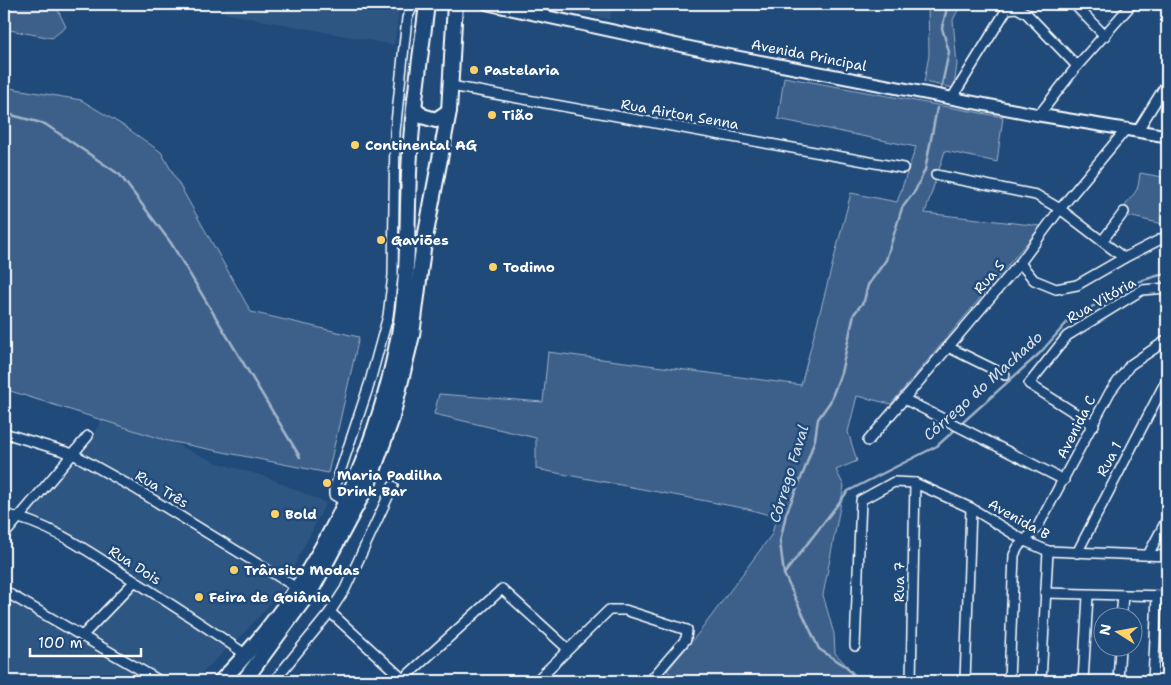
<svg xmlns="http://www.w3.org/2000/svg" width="1171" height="685" font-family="'Shantell Sans',sans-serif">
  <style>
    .built { fill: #2e5683 }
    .green { fill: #3c618b; stroke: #9eb0c5 }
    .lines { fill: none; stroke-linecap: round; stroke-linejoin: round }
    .stream { stroke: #a3b5c8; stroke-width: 2.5 }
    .minor-casing { stroke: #fff; stroke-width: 12 }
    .tertiary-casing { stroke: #fff; stroke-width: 15 }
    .trunk-casing { stroke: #fff; stroke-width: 18 }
    .minor { stroke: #1f4a7a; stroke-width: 9 }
    .tertiary { stroke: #1f4a7a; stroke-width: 11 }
    .trunk { stroke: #1f4a7a; stroke-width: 14 }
    .poi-dot { fill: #ffd166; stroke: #1f4a7a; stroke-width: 2 }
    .labels { text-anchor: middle; stroke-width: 5; stroke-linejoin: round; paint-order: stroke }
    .street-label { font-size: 14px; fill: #fff; stroke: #1f4a7a }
    .poi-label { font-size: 14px; font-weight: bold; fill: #fff; stroke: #1f4a7a; text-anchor: start }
    .water-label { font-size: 15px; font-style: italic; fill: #d8e0e8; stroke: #1f4a7a }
  </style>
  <rect width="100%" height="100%" fill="#1f4a7a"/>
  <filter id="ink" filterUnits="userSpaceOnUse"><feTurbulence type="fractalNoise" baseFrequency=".02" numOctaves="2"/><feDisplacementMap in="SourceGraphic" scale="10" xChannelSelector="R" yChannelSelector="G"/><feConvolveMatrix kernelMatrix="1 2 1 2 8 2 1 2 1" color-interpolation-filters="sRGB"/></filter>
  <g filter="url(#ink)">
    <g class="built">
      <path d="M226,4H400L394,45L224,13Z"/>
      <path d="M530,4H612L610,19Z"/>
      <path d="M1167,98V118L1161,117L1159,110Z"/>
      <path d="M102,420L168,441L215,462L267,477L326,503L289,576L82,453Z"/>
      <path d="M76,460L284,588L235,643L27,515Z"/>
      <path d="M134,585L230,646L194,681H166L89,635Z"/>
      <path d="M4,596L147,681H9L4,678Z"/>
    </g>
    <g class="green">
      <path d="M4,4H55L66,27L52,38L4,29Z"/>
      <path d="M928,4H970L958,10L953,20L957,64L954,88L924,82L929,55Z"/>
      <path d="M784,77L1003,117L997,162L945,151L925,213L1041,226L891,404L857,396L848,432L857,461L836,470L844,486L823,595L834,634L835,653L861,681H678L667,671L701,630L772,534L776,517L748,509L536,469V438L434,414L439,394L543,402L548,352L801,385L851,193L897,202L916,147L778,119Z"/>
      <path d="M4,87L81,100L124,126L161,152L251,312L359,337L328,473L168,441L4,389Z"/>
      <path d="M1140,173L1163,177L1167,180V225L1128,216C1119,206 1132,199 1137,189C1139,185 1139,178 1140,173Z"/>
    </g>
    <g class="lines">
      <g class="stream">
        <path d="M941,89L949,52L942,28L948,4"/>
        <path d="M4,113L45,124L120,175L171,243L300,457"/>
        <path d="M961,424L1040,353L1071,318L1140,281L1167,273"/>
        <path d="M784,574L848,491L937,446L957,428"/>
        <path d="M857,681L847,667L819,649L784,574L780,542L786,514L804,471L815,439L818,419L830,402L841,373L854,314L864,301L868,285L886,260L902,208L915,191L925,170L937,108"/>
      </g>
      <g class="minor-casing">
        <g id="minor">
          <path d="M1074,4L1105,36"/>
          <path d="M451,86L903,168"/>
          <path d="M952,98L1007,9L1017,8L1026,13L1077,66"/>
          <path d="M1039,115L1077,66L1132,4"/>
          <path d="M1138,130L1167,83"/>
          <path d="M936,175L1036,195L1060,209L1124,258"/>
          <path d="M1103,240L1124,212"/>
          <path d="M1020,263L1034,280L1056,289L1077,285L1124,258L1167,236"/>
          <path d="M948,347L1005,375"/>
          <path d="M904,399L1064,480"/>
          <path d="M1094,425L1029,384L1067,336L1142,290L1167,288"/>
          <path d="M4,433L73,454L134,488L297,588"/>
          <path d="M868,441L1020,263L1060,209L1127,128"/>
          <path d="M345,502L334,495V490L369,385L388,316L393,275L395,132L407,18L414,4"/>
          <path d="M4,514C52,524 92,554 133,580C171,604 208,628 245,654"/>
          <path d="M4,535L88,436"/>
          <path d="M1077,553L1167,379"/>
          <path d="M1148,555L1167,519"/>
          <path d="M4,591L160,681"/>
          <path d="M1045,593L1167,596"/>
          <path d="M330,612L405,681"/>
          <path d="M1121,618L1123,596"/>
          <path d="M82,636L135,581"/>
          <path d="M855,646L861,500L894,482L915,483L971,508L1025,541L1048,551L1167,556"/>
          <path d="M274,681L330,612L345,589L393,486"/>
          <path d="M401,681L502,589L568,649"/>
          <path d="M536,681L609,610H625L687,630L686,639L650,681"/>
          <path d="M911,681L915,483"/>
          <path d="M965,681L971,508"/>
          <path d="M1009,681L1014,555L1018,547L1037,528L1110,392L1130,365L1167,340"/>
          <path d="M1041,681L1048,551"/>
          <path d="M1083,681L1088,596"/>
          <path d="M1118,681L1120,648"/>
          <path d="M1153,681L1157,596"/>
        </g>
      </g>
      <g class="tertiary-casing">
        <path id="tertiary" d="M488,4L706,51L1039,115L1167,136"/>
      </g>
      <g class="trunk-casing">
        <g id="trunk">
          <path d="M415,108L422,116L436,120L449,111"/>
          <path d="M221,681C314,588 376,463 399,334C410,275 406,213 410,154C413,104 421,54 427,4"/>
          <path d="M244,681L313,587L369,482L391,421L412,335L423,249L449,111L455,4"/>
        </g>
      </g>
      <use href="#minor" class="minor"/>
      <use href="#tertiary" class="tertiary"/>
      <use href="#trunk" class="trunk"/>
    </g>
  </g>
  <g class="poi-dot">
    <circle cx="474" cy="70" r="5"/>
    <circle cx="492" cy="115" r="5"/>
    <circle cx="355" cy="145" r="5"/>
    <circle cx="381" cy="240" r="5"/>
    <circle cx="493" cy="267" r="5"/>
    <circle cx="327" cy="483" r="5"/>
    <circle cx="275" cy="514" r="5"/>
    <circle cx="234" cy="570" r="5"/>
    <circle cx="199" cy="597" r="5"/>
  </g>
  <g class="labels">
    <g class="street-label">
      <text transform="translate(809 55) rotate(11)" y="5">Avenida Principal</text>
      <text transform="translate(680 114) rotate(10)" y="5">Rua Airton Senna</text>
      <text transform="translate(989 277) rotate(-49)" y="5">Rua S</text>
      <text transform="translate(1101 300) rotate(-30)" y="5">Rua Vitória</text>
      <text transform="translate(1076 427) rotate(-63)" y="5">Avenida C</text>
      <text transform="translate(1109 459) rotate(-62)" y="5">Rua 1</text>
      <text transform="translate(162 489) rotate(31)" y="5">Rua Três</text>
      <text transform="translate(1019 519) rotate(29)" y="5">Avenida B</text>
      <text transform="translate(135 565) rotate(33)" y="5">Rua Dois</text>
      <text transform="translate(899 582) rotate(-89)" y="5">Rua 7</text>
    </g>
    <g class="poi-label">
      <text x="484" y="75">Pastelaria</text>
      <text x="502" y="120">Tião</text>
      <text x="365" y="150">Continental AG</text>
      <text x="391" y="245">Gaviões</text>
      <text x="503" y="272">Todimo</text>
      <text x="337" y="480">Maria Padilha<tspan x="337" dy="16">Drink Bar</tspan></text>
      <text x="285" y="519">Bold</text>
      <text x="244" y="575">Trânsito Modas</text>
      <text x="209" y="602">Feira de Goiânia</text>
    </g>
    <g class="water-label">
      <text transform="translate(983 386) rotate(-42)" y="5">Córrego do Machado</text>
      <text transform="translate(789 474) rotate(-73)" y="5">Córrego Faval</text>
    </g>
  </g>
  <rect width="1171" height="685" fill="none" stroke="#1f4a7a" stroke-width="20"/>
  <rect x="10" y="10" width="1151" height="665" fill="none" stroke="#fff" stroke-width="2" filter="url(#ink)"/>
  <g transform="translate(1118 632) rotate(281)"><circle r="24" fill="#1f4a7a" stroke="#7992af"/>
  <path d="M0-4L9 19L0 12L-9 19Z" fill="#ffd166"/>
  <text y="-8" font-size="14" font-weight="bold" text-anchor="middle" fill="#ffffff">N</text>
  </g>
  <path d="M30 648v8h111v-8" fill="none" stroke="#ffffff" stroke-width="2.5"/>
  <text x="38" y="648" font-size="15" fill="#ffffff" stroke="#1f4a7a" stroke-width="4" paint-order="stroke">100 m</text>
</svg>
